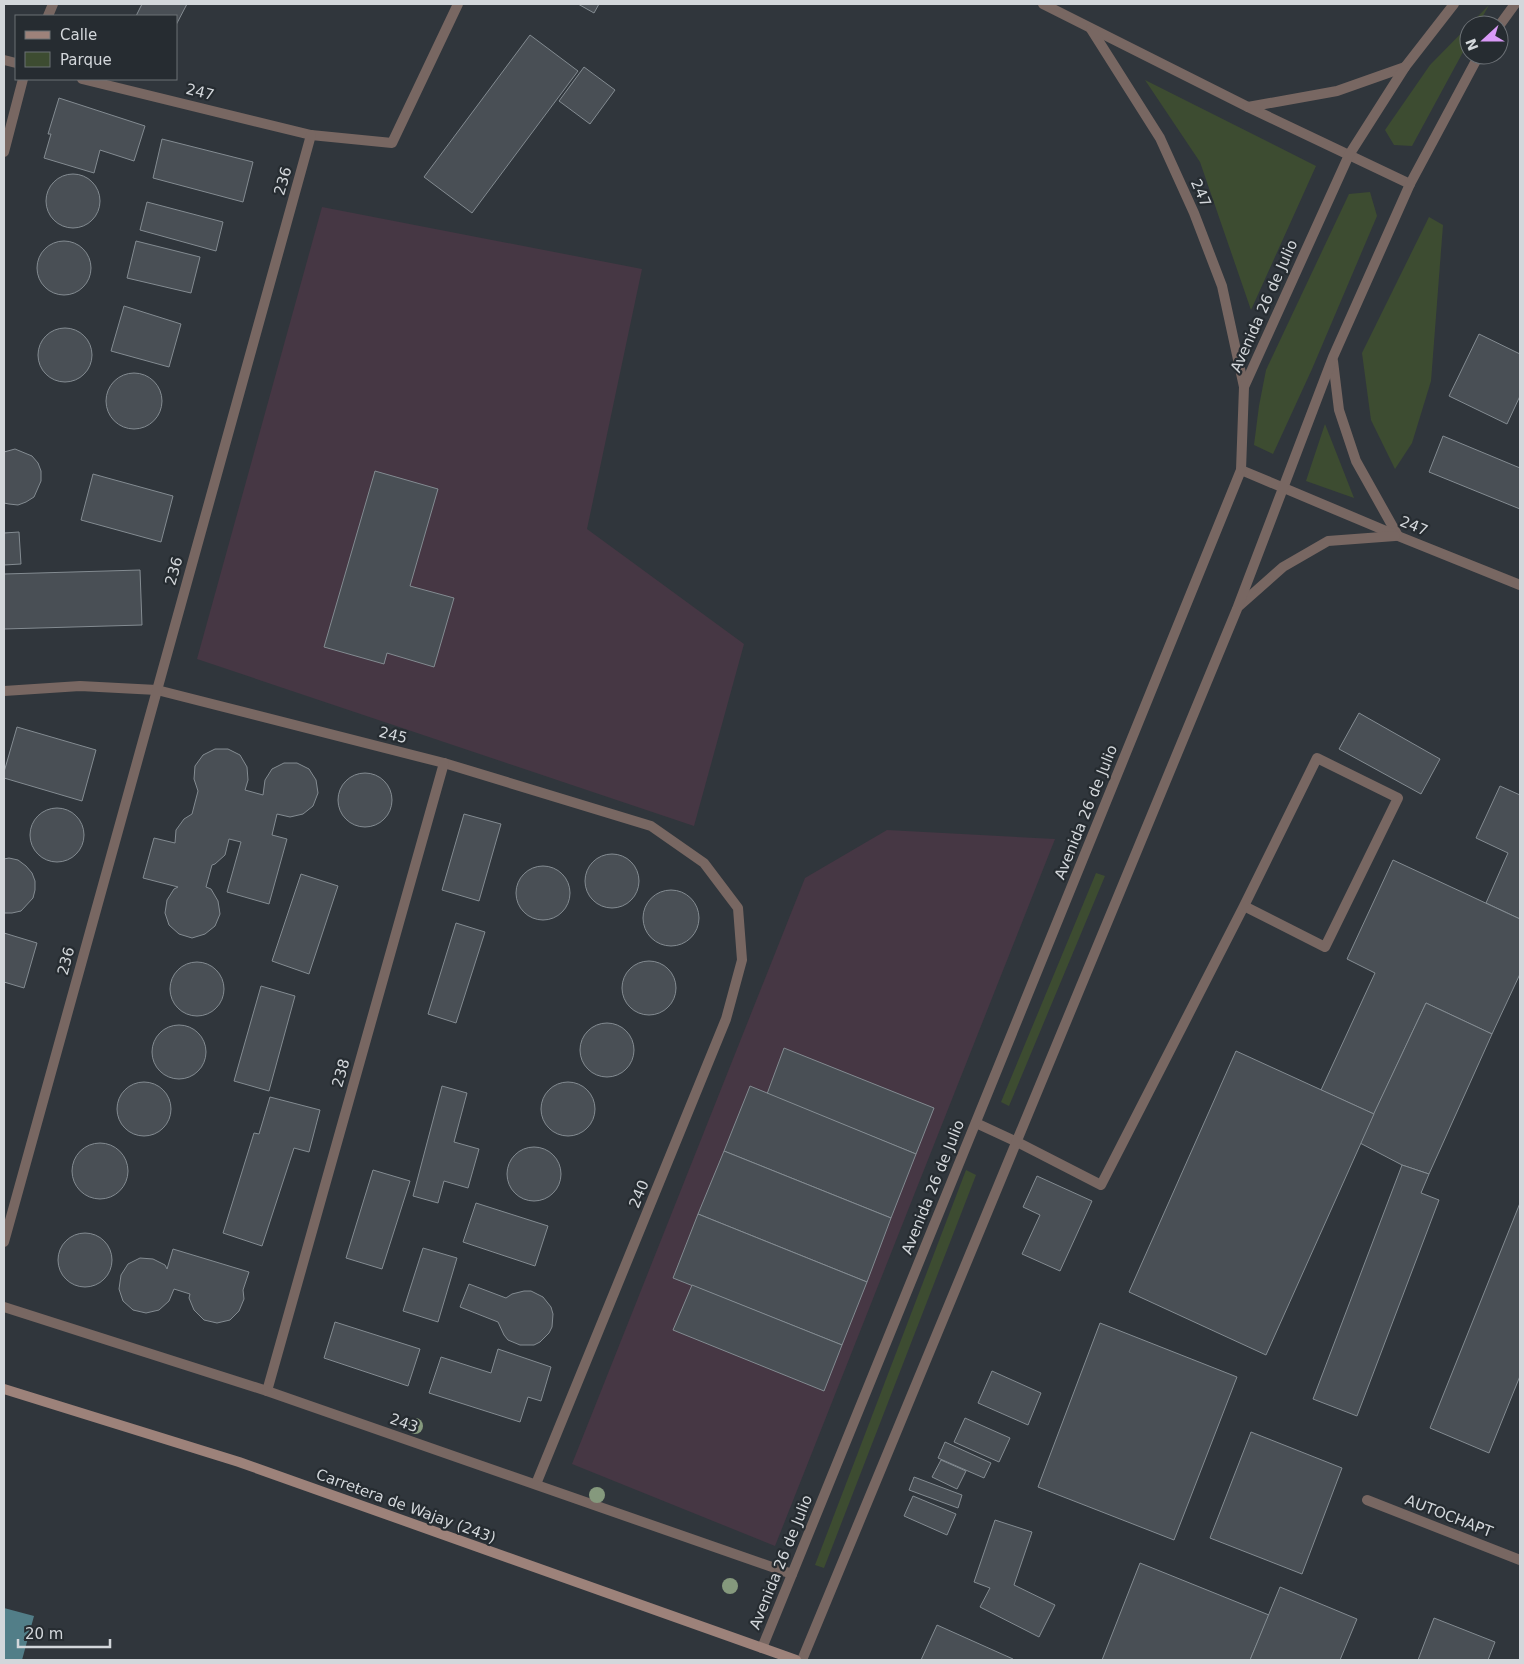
<svg xmlns="http://www.w3.org/2000/svg" width="1524" height="1664" font-family="'DejaVu Sans',sans-serif">
  <style>
    .industrial { fill: #463744 }
    .green { fill: #3d4c31 }
    .water { fill: #527e88 }
    .building { fill: #494f55; stroke: #838b91 }
    .lines { fill: none; stroke-linecap: round; stroke-linejoin: round }
    .service { stroke: #786762; stroke-width: 10 }
    .minor { stroke: #786762; stroke-width: 10 }
    .tertiary { stroke: #786762; stroke-width: 10 }
    .secondary { stroke: #9d827a; stroke-width: 10 }
    .tree { fill: #85997d }
    .labels { text-anchor: middle; stroke-width: 4.5; stroke-linejoin: round; paint-order: stroke }
    .street-label { font-size: 15px; fill: #d3d7db; stroke: #262c31 }
  </style>
  <rect width="100%" height="100%" fill="#30363c"/>
  <g class="industrial">
    <path d="M322,207L642,269L587,529L744,644L694,826L197,659Z"/>
    <path d="M887,830L1055,839L775,1546L572,1464L805,878Z"/>
  </g>
  <g class="green">
    <path d="M1489,5L1478,25H1469V41L1412,146L1394,145L1385,130L1430,65Z"/>
    <path d="M1145,80L1316,166L1251,310L1200,162Z"/>
    <path d="M1370,192L1377,216L1312,369L1273,454L1254,445L1259,406L1266,370L1349,194Z"/>
    <path d="M1429,217L1443,225L1431,381L1412,443L1395,469L1371,420L1362,353Z"/>
    <path d="M1325,424L1354,498L1306,481Z"/>
    <path d="M1096,873L1105,876L1009,1106L1001,1102Z"/>
    <path d="M966,1170L976,1175L824,1568L815,1565Z"/>
  </g>
  <path class="water" d="M4,1608L34,1616L22,1660H4Z"/>
  <g class="building">
    <path d="M142,4H187L176,25V16H136Z"/>
    <path d="M578,4H599L594,13Z"/>
    <path d="M530,35L578,71L472,213L424,177Z"/>
    <path d="M584,67L615,90L590,124L559,101Z"/>
    <path d="M59,98L145,126L134,161L100,150L94,173L44,158L51,134H48Z"/>
    <path d="M162,139L253,162L243,202L153,178Z"/>
    <circle cx="73" cy="201" r="27"/>
    <path d="M147,202L223,222L216,251L140,230Z"/>
    <circle cx="64" cy="268" r="27"/>
    <path d="M136,241L200,257L191,293L127,278Z"/>
    <path d="M124,306L181,324L169,367L111,351Z"/>
    <circle cx="65" cy="355" r="27"/>
    <path d="M1479,334L1520,354V396L1507,424L1449,396Z"/>
    <circle cx="134" cy="401" r="28"/>
    <path d="M1443,436L1520,468V509L1429,472Z"/>
    <path d="M15,449L32,456L38,463L41,471V481L34,497L26,502L18,505L9,504L4,503V452Z"/>
    <path d="M375,471L438,489L410,586L454,598L434,667L387,653L384,664L324,647Z"/>
    <path d="M93,474L173,496L161,542L81,520Z"/>
    <path d="M19,532L21,564L4,565V533Z"/>
    <path d="M140,570L142,625L4,629V574Z"/>
    <path d="M1359,713L1440,759L1421,794L1339,749Z"/>
    <path d="M17,727L96,750L82,801L4,778V772Z"/>
    <path d="M215,749H228L240,755L247,767L248,780L245,790L263,795L265,780L272,769L284,763H297L309,769L316,780L318,793L313,806L303,814L290,817L277,814L272,835L287,839L269,904L227,892L241,842L229,839L225,855L215,864L212,865L206,887L211,889L218,901L220,914L215,926L205,934L192,938L179,934L169,925L165,913L167,900L174,889L178,887L143,878L154,838L175,843L176,830L184,819L192,814L198,791L194,779L195,766L203,755Z"/>
    <circle cx="365" cy="800" r="27"/>
    <path d="M1500,786L1520,795V919L1486,903L1508,853L1476,838Z"/>
    <circle cx="57" cy="835" r="27"/>
    <path d="M464,814L501,824L479,901L442,890Z"/>
    <circle cx="612" cy="881" r="27"/>
    <path d="M9,858L18,860L26,866L32,873L35,881V890L33,898L21,911L12,913H4V859Z"/>
    <path d="M1393,860L1520,919V974L1492,1034L1426,1003L1374,1114L1321,1090L1375,973L1347,959Z"/>
    <circle cx="543" cy="893" r="27"/>
    <path d="M301,874L338,886L309,974L272,961Z"/>
    <circle cx="671" cy="918" r="28"/>
    <path d="M456,923L485,932L456,1023L428,1014Z"/>
    <path d="M4,933L37,943L24,988L4,982Z"/>
    <circle cx="649" cy="988" r="27"/>
    <circle cx="197" cy="989" r="27"/>
    <path d="M261,986L295,996L269,1091L234,1081Z"/>
    <path d="M1426,1003L1492,1034L1429,1174L1402,1165L1360,1143Z"/>
    <circle cx="607" cy="1050" r="27"/>
    <circle cx="179" cy="1052" r="27"/>
    <path d="M784,1048L934,1108L916,1154L767,1094Z"/>
    <path d="M1236,1051L1374,1114L1266,1355L1129,1292Z"/>
    <circle cx="144" cy="1109" r="27"/>
    <circle cx="568" cy="1109" r="27"/>
    <path d="M442,1086L467,1093L454,1142L479,1149L468,1188L444,1181L438,1203L413,1196Z"/>
    <path d="M750,1086L916,1154L891,1218L724,1151Z"/>
    <path d="M270,1097L320,1110L309,1152L294,1148L262,1246L223,1233L254,1133L259,1134Z"/>
    <circle cx="100" cy="1171" r="28"/>
    <circle cx="534" cy="1174" r="27"/>
    <path d="M724,1151L891,1218L867,1282L698,1214Z"/>
    <path d="M1402,1165L1429,1174L1421,1193L1439,1200L1357,1416L1313,1399Z"/>
    <path d="M373,1170L410,1181L382,1269L346,1258Z"/>
    <path d="M1037,1176L1092,1201L1060,1271L1022,1254L1040,1215L1023,1207Z"/>
    <path d="M476,1203L548,1226L535,1266L463,1242Z"/>
    <path d="M1520,1203V1376L1489,1453L1430,1428Z"/>
    <path d="M698,1214L867,1282L842,1345L673,1278Z"/>
    <circle cx="85" cy="1260" r="27"/>
    <path d="M423,1248L457,1258L438,1322L403,1311Z"/>
    <path d="M173,1249L249,1272L243,1290L244,1299L239,1311L230,1320L217,1323L204,1320L194,1310L189,1298L190,1294L174,1289L169,1301L159,1310L146,1313L133,1310L123,1301L119,1289L121,1275L128,1264L140,1258L153,1259L165,1265L167,1269Z"/>
    <path d="M469,1284L506,1298L512,1294L524,1291H531L543,1297L551,1307L553,1314L552,1327L549,1333L540,1342L534,1345H520L508,1340L504,1335L498,1322L460,1307Z"/>
    <path d="M692,1285L842,1345L824,1391L673,1330Z"/>
    <path d="M335,1322L420,1349L408,1386L324,1358Z"/>
    <path d="M1100,1323L1237,1377L1174,1540L1038,1487Z"/>
    <path d="M498,1349L551,1367L541,1401L528,1397L520,1422L429,1393L441,1357L491,1373Z"/>
    <path d="M992,1371L1041,1393L1028,1425L978,1403Z"/>
    <path d="M965,1418L1010,1438L999,1462L954,1442Z"/>
    <path d="M1251,1432L1342,1468L1302,1574L1210,1538Z"/>
    <path d="M945,1442L991,1463L984,1478L938,1458Z"/>
    <path d="M941,1460L966,1471L957,1489L932,1477Z"/>
    <path d="M914,1477L962,1495L958,1508L909,1490Z"/>
    <path d="M913,1496L956,1514L947,1535L904,1516Z"/>
    <path d="M995,1520L1032,1532L1014,1585L1055,1605L1039,1637L980,1607L990,1588L974,1582Z"/>
    <path d="M1140,1563L1269,1615L1250,1660H1102Z"/>
    <path d="M1280,1587L1357,1619L1340,1660H1250Z"/>
    <path d="M1434,1618L1495,1642L1488,1660H1418Z"/>
    <path d="M937,1625L1013,1659L1012,1660H921Z"/>
  </g>
  <g class="lines">
    <g class="service">
      <path d="M1017,1142L1101,1185L1244,906L1325,947L1398,798L1317,758L1244,906"/>
      <path d="M1367,1500L1520,1560"/>
    </g>
    <g class="minor">
      <path d="M1043,4L1248,107L1410,184"/>
      <path d="M48,16L53,4"/>
      <path d="M1091,29L1160,138L1194,213L1222,286L1244,387"/>
      <path d="M4,60L16,63"/>
      <path d="M82,79L311,135L392,143L458,4"/>
      <path d="M1248,107L1337,91L1405,67"/>
      <path d="M4,152L23,79"/>
      <path d="M4,691L80,686L157,690L444,763L651,826L704,863L738,908L742,960L726,1019L536,1484"/>
      <path d="M4,1242L311,135"/>
      <path d="M4,1307L267,1391L792,1574"/>
      <path d="M267,1391L444,763"/>
    </g>
    <g class="tertiary">
      <path d="M1499,26L1515,4"/>
      <path d="M1333,361L1339,410L1356,461L1398,536"/>
      <path d="M1241,470L1398,536L1520,585"/>
      <path d="M1239,606L1283,567L1328,541L1395,536"/>
      <path d="M976,1123L1017,1142"/>
      <path d="M762,1648L1241,470L1244,387L1349,155L1405,67L1454,4"/>
      <path d="M802,1660L1237,609L1333,357L1410,184L1479,55"/>
    </g>
    <path class="secondary" d="M4,1389L239,1462L796,1660"/>
  </g>
  <g class="tree">
    <circle cx="415" cy="1426" r="8"/>
    <circle cx="597" cy="1495" r="8"/>
    <circle cx="730" cy="1586" r="8"/>
  </g>
  <g class="labels">
    <g class="street-label">
      <text transform="translate(200 92) rotate(14)" y="5">247</text>
      <text transform="translate(283 181) rotate(-74)" y="5">236</text>
      <text transform="translate(1201 193) rotate(66)" y="5">247</text>
      <text transform="translate(1264 306) rotate(-66)" y="5">Avenida 26 de Julio</text>
      <text transform="translate(1414 526) rotate(22)" y="5">247</text>
      <text transform="translate(174 571) rotate(-74)" y="5">236</text>
      <text transform="translate(393 735) rotate(14)" y="5">245</text>
      <text transform="translate(1086 812) rotate(-68)" y="5">Avenida 26 de Julio</text>
      <text transform="translate(66 961) rotate(-75)" y="5">236</text>
      <text transform="translate(341 1073) rotate(-74)" y="5">238</text>
      <text transform="translate(933 1187) rotate(-68)" y="5">Avenida 26 de Julio</text>
      <text transform="translate(639 1194) rotate(-68)" y="5">240</text>
      <text transform="translate(404 1423) rotate(19)" y="5">243</text>
      <text transform="translate(406 1506) rotate(20)" y="5">Carretera de Wajay (243)</text>
      <text transform="translate(1449 1516) rotate(21)" y="5">AUTOCHAPT</text>
      <text transform="translate(781 1562) rotate(-68)" y="5">Avenida 26 de Julio</text>
    </g>
  </g>
  <rect width="1524" height="1664" fill="none" stroke="#d3d7db" stroke-width="10"/>
  <rect x="15" y="15" width="162" height="65" fill="#262c31" stroke="#6b7075"/>
  <rect x="25" y="31" width="25" height="8" fill="#9d827a" stroke="#6b7075"/>
  <text x="60" y="40" font-size="15" fill="#d3d7db">Calle</text>
  <rect x="25" y="52" width="25" height="15" fill="#3d4c31" stroke="#6b7075"/>
  <text x="60" y="65" font-size="15" fill="#d3d7db">Parque</text>
  <g transform="translate(1484 40) rotate(249)"><circle r="24" fill="#262c31" stroke="#6b7075"/>
  <path d="M0-4L9 19L0 12L-9 19Z" fill="#d99af7"/>
  <text y="-8" font-size="14" font-weight="bold" text-anchor="middle" fill="#d3d7db">N</text>
  </g>
  <path d="M18 1639v8h92v-8" fill="none" stroke="#d3d7db" stroke-width="2.5"/>
  <text x="25" y="1639" font-size="15" fill="#d3d7db" stroke="#262c31" stroke-width="4" paint-order="stroke">20 m</text>
</svg>
